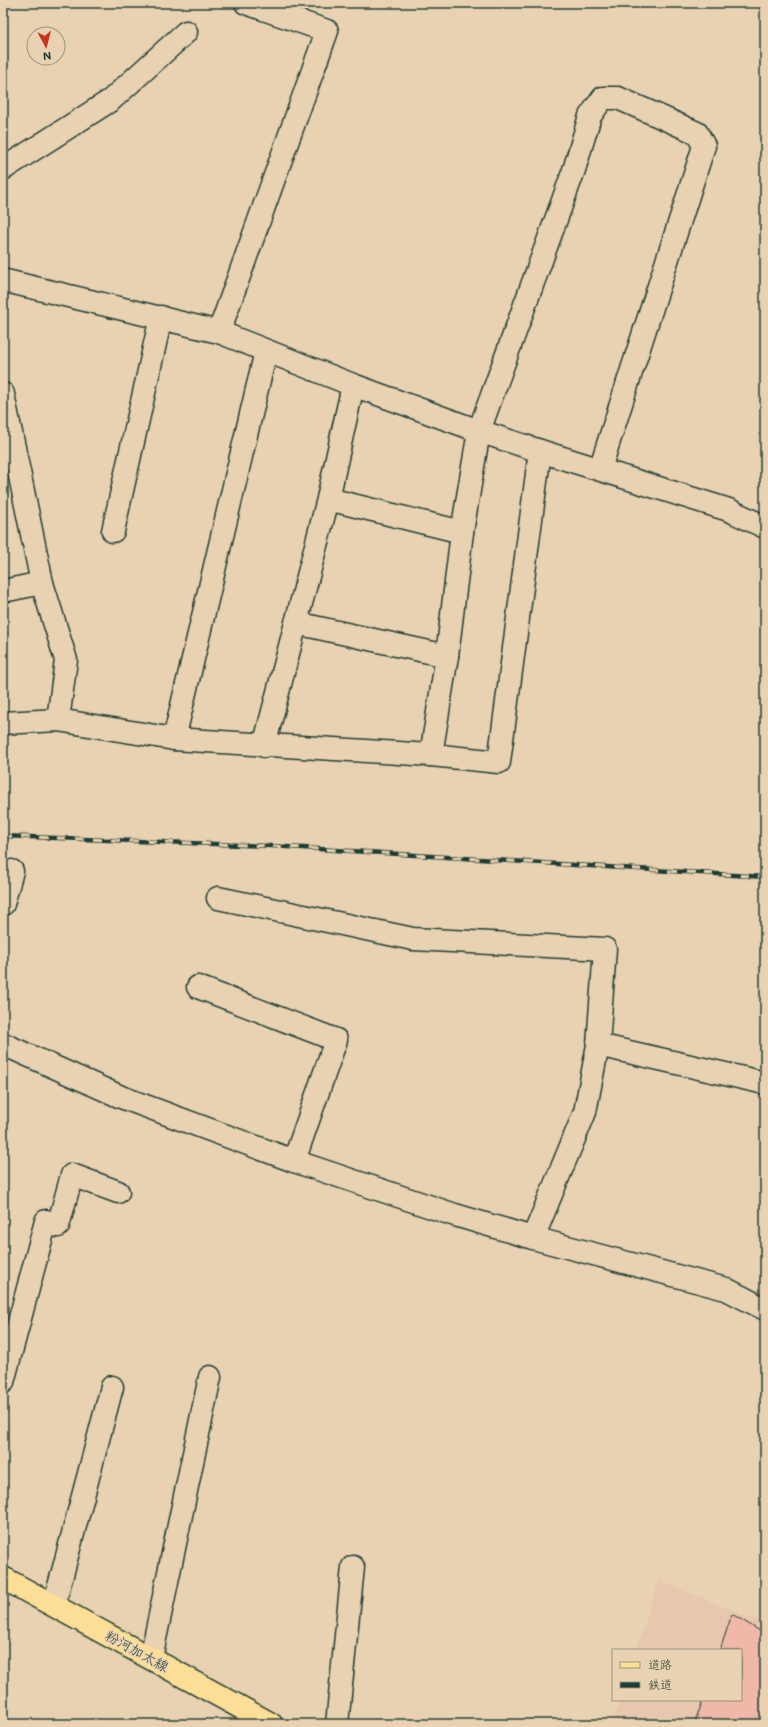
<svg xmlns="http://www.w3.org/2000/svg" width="768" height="1727" font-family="Mali,'Klee One',sans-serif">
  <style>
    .built { fill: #e7c7ad }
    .building { fill: #f1b7a9; stroke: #1f3d34 }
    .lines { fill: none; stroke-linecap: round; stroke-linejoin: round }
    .street-casing { stroke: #1f3d34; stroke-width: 25 }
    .primary-casing { stroke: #1f3d34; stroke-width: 25 }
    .street { stroke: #e9d2b2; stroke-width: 22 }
    .primary { stroke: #fdde96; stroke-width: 22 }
    .rail-casing { stroke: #1f3d34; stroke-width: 4.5 }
    .rail { stroke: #e9d2b2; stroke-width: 3; stroke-dasharray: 9; stroke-linecap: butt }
    .labels { text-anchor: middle; stroke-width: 3; stroke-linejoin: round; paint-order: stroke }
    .street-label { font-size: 14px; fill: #1f3d34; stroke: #e9d2b2 }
  </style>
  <rect width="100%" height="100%" fill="#e9d2b2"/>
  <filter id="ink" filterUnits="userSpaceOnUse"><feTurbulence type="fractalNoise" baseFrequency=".025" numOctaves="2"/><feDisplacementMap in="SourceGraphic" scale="8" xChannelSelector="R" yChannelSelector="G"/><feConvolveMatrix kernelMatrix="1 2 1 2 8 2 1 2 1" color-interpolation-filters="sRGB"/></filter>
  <g filter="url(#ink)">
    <path class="built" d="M659,1580L765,1624V1724H613L620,1700H741V1650H636Z"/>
    <path class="building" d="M732,1614L765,1634V1724H694L703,1700H741V1650H720Z"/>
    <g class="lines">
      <g class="street-casing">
        <g id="street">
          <path d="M3,169L111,100L186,32"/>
          <path d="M3,283L6,281L219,332L353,385L479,431L540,451L729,510L765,527"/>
          <path d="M219,332L327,31L246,3"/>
          <path d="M3,394L42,583L66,660L58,720"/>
          <path d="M328,499L353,385"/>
          <path d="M113,531L161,317"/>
          <path d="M3,591L42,583"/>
          <path d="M296,623L328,499L462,532"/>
          <path d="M3,723L58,720L174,739L431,755L447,656L462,532L479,431L574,170L590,116L603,98H618L697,133L704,146L600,469"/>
          <path d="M174,739L266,351"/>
          <path d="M264,746L296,623L447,656"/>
          <path d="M431,755L499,762L540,451"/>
          <path d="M218,898L413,939L605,949L598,1045L765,1083"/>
          <path d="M3,904L12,871"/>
          <path d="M198,987L336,1040L294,1161"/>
          <path d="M3,1044L121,1097L294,1161L455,1215L533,1238L726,1289L765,1309"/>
          <path d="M533,1238L585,1112L598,1045"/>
          <path d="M3,1382L46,1221L58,1226L72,1175L118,1192"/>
          <path d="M54,1605L112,1387"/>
          <path d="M151,1658L210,1377"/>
          <path d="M337,1724L353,1567"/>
        </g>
      </g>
      <g class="primary-casing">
        <path id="primary" d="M3,1578L271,1724"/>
      </g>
      <use href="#street" class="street"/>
      <use href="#primary" class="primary"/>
      <g class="rail-casing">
        <path id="rail" d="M3,836L271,846L765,877"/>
      </g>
      <use href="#rail" class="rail"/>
    </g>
  </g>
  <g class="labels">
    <g class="street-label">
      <text transform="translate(137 1651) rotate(29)" y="5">粉河加太線</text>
    </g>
  </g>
  <rect width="768" height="1727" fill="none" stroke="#e9d2b2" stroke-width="16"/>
  <rect x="8" y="8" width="752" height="1711" fill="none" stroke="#1f3d34" stroke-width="1.5" filter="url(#ink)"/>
  <rect x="612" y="1649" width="130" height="52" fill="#e9d2b2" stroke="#989680"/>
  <rect x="620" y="1662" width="20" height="6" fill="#fdde96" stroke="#989680"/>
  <text x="648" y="1669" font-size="12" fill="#1f3d34">道路</text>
  <rect x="620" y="1682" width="20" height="6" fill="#1f3d34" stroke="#989680"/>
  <text x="648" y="1689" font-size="12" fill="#1f3d34">鉄道</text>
  <g transform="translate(46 46) rotate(173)"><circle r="19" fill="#e9d2b2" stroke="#989680"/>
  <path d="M0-3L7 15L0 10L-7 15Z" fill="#c8321e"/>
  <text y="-6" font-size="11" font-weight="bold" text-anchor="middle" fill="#1f3d34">N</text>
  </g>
</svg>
